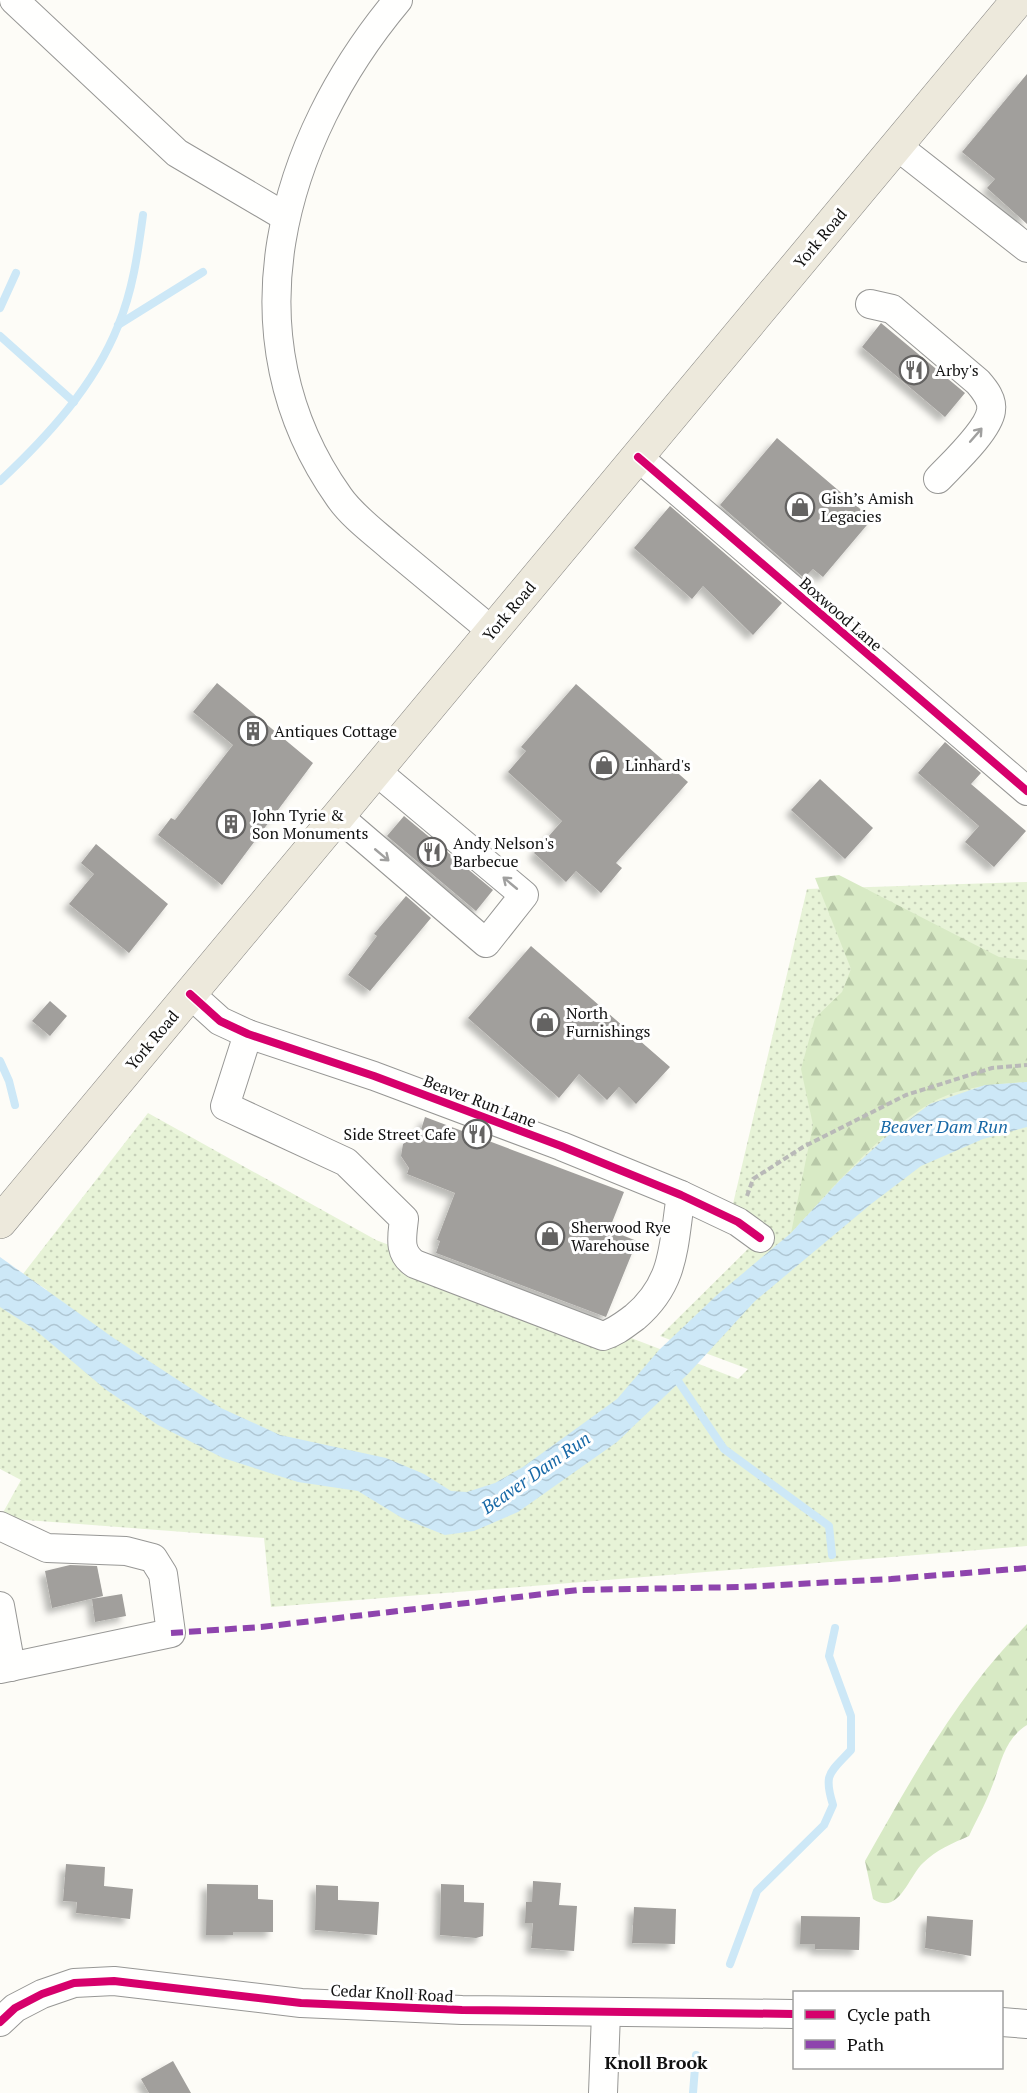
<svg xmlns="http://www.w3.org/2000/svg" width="1027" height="2093" font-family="'PT Serif',serif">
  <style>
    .grass { fill: url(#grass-dots) }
    .forest { fill: url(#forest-firs) }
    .water { fill: url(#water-waves) }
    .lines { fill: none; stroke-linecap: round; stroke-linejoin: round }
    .stream { stroke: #cde8f7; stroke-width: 8 }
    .building { fill: #a19f9c; filter: url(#shadow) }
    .minor-casing { stroke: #979795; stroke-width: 30 }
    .major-casing { stroke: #858482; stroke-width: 34 }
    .path { stroke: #b9b9b8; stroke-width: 4; stroke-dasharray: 6 3; stroke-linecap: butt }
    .minor { stroke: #fffffe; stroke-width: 28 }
    .major { stroke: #ede9dc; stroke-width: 33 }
    .quiet { stroke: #8e44ad; stroke-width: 6; stroke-dasharray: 12 6; stroke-linecap: butt }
    .cycleway-casing { stroke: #fff; stroke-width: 11 }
    .cycleway { stroke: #d6006c; stroke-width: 8 }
    .oneway { stroke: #a0a09f }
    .labels { text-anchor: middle; stroke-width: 6; stroke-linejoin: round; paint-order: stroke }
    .street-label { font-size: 16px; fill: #111; stroke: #fff }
    .poi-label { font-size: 16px; fill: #111; stroke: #fff; text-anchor: start }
    .water-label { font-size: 18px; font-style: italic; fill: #1768a6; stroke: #fff }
    .neighbourhood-label { font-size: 18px; font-weight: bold; fill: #111; stroke: #fff }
  </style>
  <defs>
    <pattern id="grass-dots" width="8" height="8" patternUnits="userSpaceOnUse" patternTransform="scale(1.5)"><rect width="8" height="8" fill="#e7f3d7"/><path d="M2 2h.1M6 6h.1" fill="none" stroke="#c5cfb8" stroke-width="1.8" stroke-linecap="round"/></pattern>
    <pattern id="forest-firs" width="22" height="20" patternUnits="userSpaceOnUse" patternTransform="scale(1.5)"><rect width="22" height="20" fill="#d8eac5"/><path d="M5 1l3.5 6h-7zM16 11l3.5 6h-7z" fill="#b8c8a8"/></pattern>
    <pattern id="water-waves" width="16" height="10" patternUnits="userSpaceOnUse" patternTransform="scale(1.5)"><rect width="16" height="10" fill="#cde8f7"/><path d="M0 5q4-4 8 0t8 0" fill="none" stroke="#afc6d3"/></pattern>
    <filter id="shadow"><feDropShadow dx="-5.5" dy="5.5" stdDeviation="3" flood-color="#0004"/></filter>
  </defs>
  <rect width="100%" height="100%" fill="#fdfcf7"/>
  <path class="grass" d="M1027,882V1546L271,1607L264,1538L0,1518L21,1480L0,1469V1299L47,1290L23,1274L148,1113L376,1240L738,1379L748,1369L660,1336L757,1240L732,1208L807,889Z"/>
  <g class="forest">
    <path d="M839,875L999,957L1027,960V1082C995,1084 958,1087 929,1104C875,1136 833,1188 791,1233L813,1125L801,1069L815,1018L842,992L851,969L815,878Z"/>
    <path d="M1027,1624V1725C1003,1740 1001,1765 991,1789C985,1805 976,1821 969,1836C953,1843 936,1850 923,1863C908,1877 899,1916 873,1899L865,1861C914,1775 956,1696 1027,1624Z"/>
  </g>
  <path class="water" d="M1027,1082V1127L983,1139L921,1166L871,1204L755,1301L688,1374L617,1442L518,1512L474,1531L445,1535L402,1518L358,1491L298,1482L223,1458L158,1425L105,1389L34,1329L0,1307V1257L115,1339L221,1408L280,1435L386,1458L424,1474L451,1491L467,1492L495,1483L523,1467L617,1399L659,1350L717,1295L791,1233L841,1179L885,1138L930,1104L985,1085Z"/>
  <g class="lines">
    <g class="stream">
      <path d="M0,308L16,273"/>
      <path d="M118,325L203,272"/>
      <path d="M0,336L74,402"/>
      <path d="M0,481C47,437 94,386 118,326C133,290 138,252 143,215"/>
      <path d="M0,1061L9,1081L15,1105"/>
      <path d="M674,1375L724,1449L829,1526L832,1555"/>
      <path d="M730,1964L757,1891L824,1825L833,1805C823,1773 830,1773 851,1750V1716L829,1656L835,1628"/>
      <path d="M693,2093L696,2055"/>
    </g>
  </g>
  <g class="building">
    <path d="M1027,74V224L987,188L995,179L962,152Z"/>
    <path d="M881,323L965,393L945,417L862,347Z"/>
    <path d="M777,438L872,519L823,577L813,569L804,578L720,505Z"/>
    <path d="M670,506L782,603L753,635L703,586L692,599L634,548Z"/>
    <path d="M217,683L313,763L222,885L158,835L171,818L175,820L233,745L193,712Z"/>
    <path d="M576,684L688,782L616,863L622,868L601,893L576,871L566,882L534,853L562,821L508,772L526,751L521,747Z"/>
    <path d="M945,742L981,773L971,784L1026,831L994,867L965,842L979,826L918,773Z"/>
    <path d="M820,779L873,828L845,859L791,810Z"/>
    <path d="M404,816L493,890L476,911L387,836Z"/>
    <path d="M96,844L168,904L129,953L69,904L94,874L81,863Z"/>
    <path d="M406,896L431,918L370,991L348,975L377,936L374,934Z"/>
    <path d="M531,946L670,1067L636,1104L619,1087L607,1100L579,1074L559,1098L468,1018Z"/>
    <path d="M50,1001L67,1016L50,1036L32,1021Z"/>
    <path d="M425,1117L624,1192L609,1230L637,1241L606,1317L436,1253L440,1241L437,1240L455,1193L407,1174L409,1168L401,1156L403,1144L420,1133Z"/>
    <path d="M70,1565L97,1566L103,1596L52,1608L45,1571Z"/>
    <path d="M122,1594L126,1616L95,1622L92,1599Z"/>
    <path d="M66,1864L105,1867L104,1886L133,1889L130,1919L76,1913L77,1902L63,1901Z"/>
    <path d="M533,1881L561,1883L559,1905L577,1906L574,1951L531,1948L533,1923H525L526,1902H532Z"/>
    <path d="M207,1884L258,1885V1899L273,1900V1932H233V1935H206Z"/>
    <path d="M441,1884L464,1885V1902L484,1903L483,1936L476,1938L440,1935Z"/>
    <path d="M316,1885L338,1886V1900L379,1902L377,1935L315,1930Z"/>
    <path d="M634,1907L676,1909L675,1944L632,1943Z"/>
    <path d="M801,1916L860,1917L859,1950L815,1949V1944H800Z"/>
    <path d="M927,1916L973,1920L971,1956L925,1948Z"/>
    <path d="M173,2061L191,2093H149L141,2079Z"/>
  </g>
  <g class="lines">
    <g class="minor-casing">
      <g id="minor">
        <path d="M14,0L177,153L284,216"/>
        <path d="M398,0C280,141 225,336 339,497C352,516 374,532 391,547C425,575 458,603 492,631"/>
        <path d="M897,146L1027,248"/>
        <path d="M870,304L892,309L978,382C985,390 993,400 991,411C988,431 952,464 938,479"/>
        <path d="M638,457L1027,791"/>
        <path d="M338,816L486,943L524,895L376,771"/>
        <path d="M190,994L220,1021L248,1034L374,1076L561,1146L681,1195L738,1222L760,1238"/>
        <path d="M248,1034L225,1106L346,1162L404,1219C402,1237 398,1253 415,1264L603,1336C616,1332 624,1325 635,1317C676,1282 673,1245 681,1195"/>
        <path d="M0,1526L47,1548L126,1551L153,1558L163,1574L171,1633L0,1669"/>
        <path d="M0,1606L11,1667"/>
        <path d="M0,2022L15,2008L42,1994L74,1983L114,1981L301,2003L462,2010L794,2014"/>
        <path d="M1002,2022L1027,2024"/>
        <path d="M603,2093L606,2013"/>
      </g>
    </g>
    <g class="major-casing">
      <path id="major" d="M0,1222L1018,0"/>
    </g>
    <path class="path" d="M747,1196L753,1179L803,1147L906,1095L992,1068L1027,1065"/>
    <use href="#minor" class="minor"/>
    <use href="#major" class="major"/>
    <path class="quiet" d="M171,1633L261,1627L578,1590L742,1587L891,1579L1027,1568"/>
    <g class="cycleway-casing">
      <g id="cycleway">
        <path d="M638,457L1027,791"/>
        <path d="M190,994L220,1021L248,1034L374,1076L561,1146L681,1195L738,1222L760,1238"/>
        <path d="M0,2022L15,2008L42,1994L74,1983L114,1981L301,2003L462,2010L794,2014"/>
      </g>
    </g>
    <use href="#cycleway" class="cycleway"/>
  </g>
  <defs><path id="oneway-shaft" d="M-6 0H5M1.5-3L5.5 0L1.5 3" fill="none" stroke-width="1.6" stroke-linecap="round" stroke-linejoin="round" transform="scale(1.5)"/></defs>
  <g class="oneway">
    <use href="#oneway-shaft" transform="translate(976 435) rotate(-49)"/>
    <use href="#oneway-shaft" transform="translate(382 855) rotate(40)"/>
    <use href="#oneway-shaft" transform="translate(510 883) rotate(-140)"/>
  </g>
  <defs>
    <g id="restaurant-ring" transform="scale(1.5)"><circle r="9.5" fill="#fff" stroke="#646362" stroke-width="1.5"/><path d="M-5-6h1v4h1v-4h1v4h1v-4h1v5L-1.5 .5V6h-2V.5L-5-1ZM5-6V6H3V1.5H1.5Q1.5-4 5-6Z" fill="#646362"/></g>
    <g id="shop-ring" transform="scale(1.5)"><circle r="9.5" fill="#fff" stroke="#646362" stroke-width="1.5"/><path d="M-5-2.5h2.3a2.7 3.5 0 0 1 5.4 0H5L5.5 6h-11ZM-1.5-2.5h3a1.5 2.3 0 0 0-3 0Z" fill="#646362"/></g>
    <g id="building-ring" transform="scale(1.5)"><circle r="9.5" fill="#fff" stroke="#646362" stroke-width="1.5"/><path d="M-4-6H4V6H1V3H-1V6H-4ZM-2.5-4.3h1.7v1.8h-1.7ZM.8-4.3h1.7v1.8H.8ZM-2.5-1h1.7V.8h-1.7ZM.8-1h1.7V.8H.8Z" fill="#646362"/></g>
  </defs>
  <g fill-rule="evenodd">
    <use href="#restaurant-ring" x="914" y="370"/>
    <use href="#shop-ring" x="800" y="507"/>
    <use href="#building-ring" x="253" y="731"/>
    <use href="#shop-ring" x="604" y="765"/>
    <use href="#building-ring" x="231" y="824"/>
    <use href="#restaurant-ring" x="432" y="852"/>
    <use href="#shop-ring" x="545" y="1022"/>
    <use href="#restaurant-ring" x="477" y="1134"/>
    <use href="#shop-ring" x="550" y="1236"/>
  </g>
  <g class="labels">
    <g class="street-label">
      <text transform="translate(820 238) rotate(-50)" y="6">York Road</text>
      <text transform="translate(509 611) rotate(-50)" y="6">York Road</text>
      <text transform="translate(841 614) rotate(41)" y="6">Boxwood Lane</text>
      <text transform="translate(152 1040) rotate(-50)" y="6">York Road</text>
      <text transform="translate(480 1101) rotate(21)" y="6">Beaver Run Lane</text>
      <text transform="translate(392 1993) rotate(3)" y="6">Cedar Knoll Road</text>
    </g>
    <g class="poi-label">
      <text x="935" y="376">Arby's</text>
      <text x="821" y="504">Gish’s Amish<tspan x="821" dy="18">Legacies</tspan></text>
      <text x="274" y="737">Antiques Cottage</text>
      <text x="625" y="771">Linhard's</text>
      <text x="252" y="821">John Tyrie &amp;<tspan x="252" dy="18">Son Monuments</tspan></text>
      <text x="453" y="849">Andy Nelson's<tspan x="453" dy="18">Barbecue</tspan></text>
      <text x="566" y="1019">North<tspan x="566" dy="18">Furnishings</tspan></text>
      <text x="456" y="1140" text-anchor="end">Side Street Cafe</text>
      <text x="571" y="1233">Sherwood Rye<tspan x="571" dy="18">Warehouse</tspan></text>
    </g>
    <g class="water-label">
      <text x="944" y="1133">Beaver Dam Run</text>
      <text transform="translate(536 1473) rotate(-35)" y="6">Beaver Dam Run</text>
    </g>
    <g class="neighbourhood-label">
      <text x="656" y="2069">Knoll Brook</text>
    </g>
  </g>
  <rect x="793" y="1991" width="210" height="78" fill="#ffffff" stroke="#a0a0a0" stroke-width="1.5"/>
  <rect x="805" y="2010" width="30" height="9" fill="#d6006c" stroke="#a0a0a0" stroke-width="1.5"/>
  <text x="847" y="2021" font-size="18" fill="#111111">Cycle path</text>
  <rect x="805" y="2040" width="30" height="9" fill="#8e44ad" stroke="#a0a0a0" stroke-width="1.5"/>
  <text x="847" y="2051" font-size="18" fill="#111111">Path</text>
</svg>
